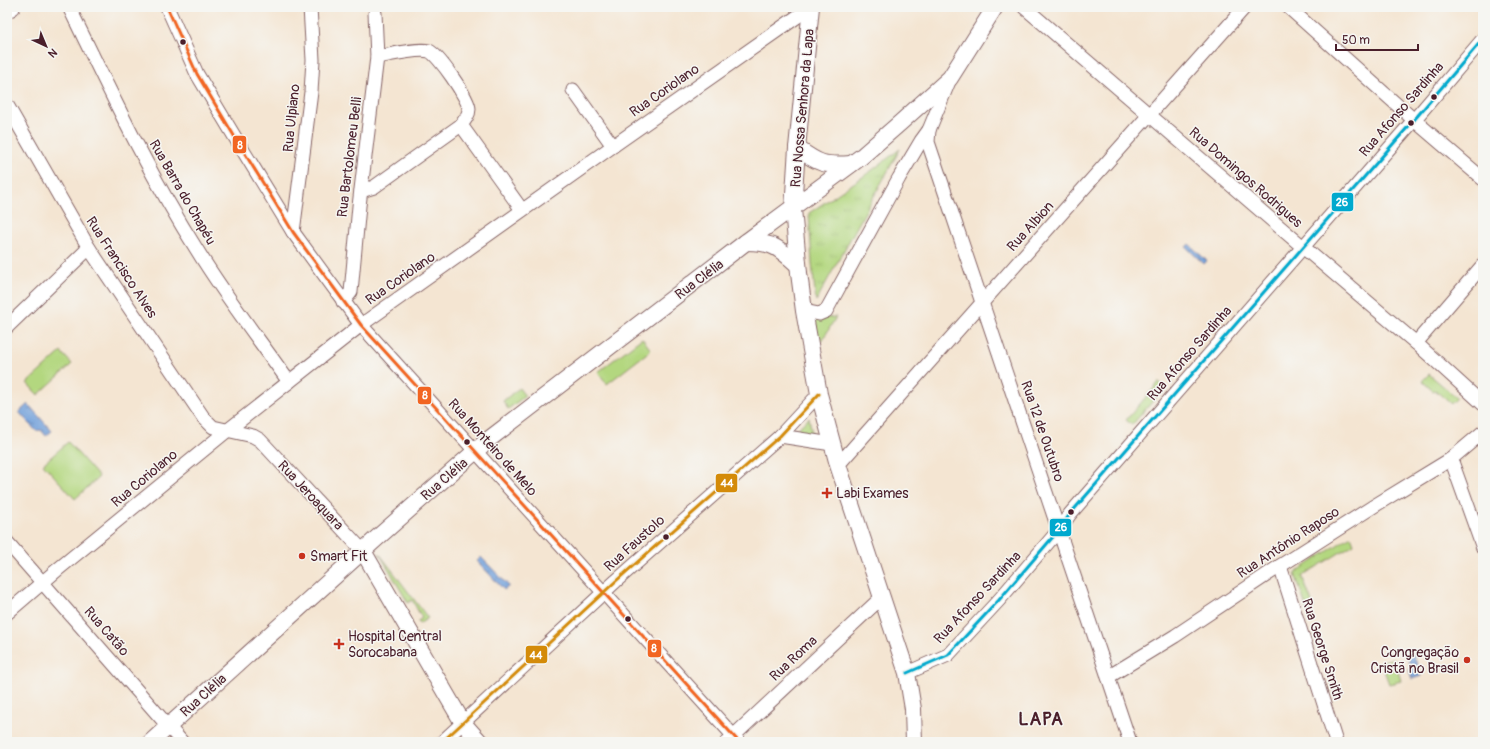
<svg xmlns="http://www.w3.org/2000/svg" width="1490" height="749" font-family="Pangolin,sans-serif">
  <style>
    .green { fill: #b3d77f; stroke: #7e7b55 }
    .park { fill: url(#park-tufts); stroke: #7e7b55 }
    .water { fill: url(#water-ripples); stroke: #5e6082 }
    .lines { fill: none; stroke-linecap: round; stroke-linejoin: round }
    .minor-casing { stroke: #866465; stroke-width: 15 }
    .major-casing { stroke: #866465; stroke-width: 18 }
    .minor { stroke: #fff; stroke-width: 13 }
    .major { stroke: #fff; stroke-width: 16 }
    .bus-1-casing { stroke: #f6f6f2; stroke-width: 6 }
    .bus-2-casing { stroke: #f6f6f2; stroke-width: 6 }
    .bus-3-casing { stroke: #f6f6f2; stroke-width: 6 }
    .bus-1 { stroke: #f26522; stroke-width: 3 }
    .bus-2 { stroke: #00a9ce; stroke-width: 3 }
    .bus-3 { stroke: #d48b09; stroke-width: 3 }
    .bus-dot { fill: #4a1f2b; stroke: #f6f6f2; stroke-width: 1.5 }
    .poi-dot { fill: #c8321e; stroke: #f6f6f2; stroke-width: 1.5 }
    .labels { text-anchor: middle; stroke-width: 3; stroke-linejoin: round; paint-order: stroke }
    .street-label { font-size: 14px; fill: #4a1f2b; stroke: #f6f6f2 }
    .poi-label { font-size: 14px; fill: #4a1f2b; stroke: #f6f6f2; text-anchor: start }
    .district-label { font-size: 18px; font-weight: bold; letter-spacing: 1px; fill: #4a1f2b; stroke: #f6f6f2 }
    .line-badge { stroke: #f6f6f2; stroke-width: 1.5 }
    .badge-label { font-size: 11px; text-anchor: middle; font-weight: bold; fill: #fff }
  </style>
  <defs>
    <pattern id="park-tufts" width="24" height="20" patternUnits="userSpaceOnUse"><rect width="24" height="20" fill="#b3d77f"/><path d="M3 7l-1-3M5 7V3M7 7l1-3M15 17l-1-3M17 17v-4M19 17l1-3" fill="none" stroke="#9bb86e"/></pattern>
    <pattern id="water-ripples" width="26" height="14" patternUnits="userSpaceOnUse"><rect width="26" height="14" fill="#72a0da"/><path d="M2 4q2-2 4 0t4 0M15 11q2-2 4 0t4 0" fill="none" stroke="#6082b1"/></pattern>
  </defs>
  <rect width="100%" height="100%" fill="#f6f6f2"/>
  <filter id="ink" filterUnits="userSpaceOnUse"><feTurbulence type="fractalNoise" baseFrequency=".025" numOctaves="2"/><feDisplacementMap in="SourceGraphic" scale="8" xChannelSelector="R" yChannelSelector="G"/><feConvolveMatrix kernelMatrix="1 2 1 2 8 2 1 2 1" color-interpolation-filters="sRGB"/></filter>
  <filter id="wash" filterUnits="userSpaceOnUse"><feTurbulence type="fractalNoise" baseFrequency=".012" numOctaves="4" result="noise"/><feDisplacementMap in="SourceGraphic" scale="16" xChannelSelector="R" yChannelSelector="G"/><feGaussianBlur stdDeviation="0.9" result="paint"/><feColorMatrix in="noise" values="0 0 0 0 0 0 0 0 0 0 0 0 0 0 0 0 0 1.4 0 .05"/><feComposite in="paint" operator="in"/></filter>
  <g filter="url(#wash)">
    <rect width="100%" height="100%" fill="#f4e5d2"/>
    <g class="green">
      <path d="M836,317L822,341L818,343L816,325L813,321L816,318Z"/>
      <path d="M642,338L651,350L607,384L598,372Z"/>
      <path d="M61,352L72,364L38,395L27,383Z"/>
      <path d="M1429,374L1457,398L1451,404L1435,390L1433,391L1422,381Z"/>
      <path d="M1159,382L1165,387L1132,425L1126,420Z"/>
      <path d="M519,388L525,396L508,409L503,401Z"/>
      <path d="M68,442L99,477L75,499L43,464Z"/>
      <path d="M1351,536L1354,544L1302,576L1314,608L1307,610L1295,574L1296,572Z"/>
      <path d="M379,553L428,618L419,624L418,621L422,618L412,600L408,603Z"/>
      <path d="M1394,658L1401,681L1389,684L1381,662Z"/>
    </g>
    <g class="park">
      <path d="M900,149L816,301L812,264L809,213L867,174Z"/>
      <path d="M809,418L813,438L789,436Z"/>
    </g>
    <g class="water">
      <path d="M1189,244L1207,261L1204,264L1186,247Z"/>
      <path d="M28,404L52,431L46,436L41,430L36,431L19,412Z"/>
      <path d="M481,557L509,586L504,590L477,561Z"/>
      <path d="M1413,653L1421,676L1412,679L1409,670L1412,669L1407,655Z"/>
    </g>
  </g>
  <g filter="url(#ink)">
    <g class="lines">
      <g class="minor-casing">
        <g id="minor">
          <path d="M69,7C109,89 148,173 197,250C225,296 258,338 289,382"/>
          <path d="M167,7L197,74L236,139L293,232L361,325L739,742"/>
          <path d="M1024,7L1303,247L1416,343L1483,404"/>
          <path d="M1288,7L1414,120L1483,179"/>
          <path d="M573,90L613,146"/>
          <path d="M7,105L89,248L203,417L213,427L253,436L260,440L363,551"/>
          <path d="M461,125L522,210"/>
          <path d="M929,130L928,142L1130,742"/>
          <path d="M361,191L374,187L461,125C465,120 469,115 469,109C469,99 438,54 429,51C418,48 389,55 377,57"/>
          <path d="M293,232L311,92L313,60L310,7"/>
          <path d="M343,302L351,292L359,206L377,57L375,13"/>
          <path d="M804,311L819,314L826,311L899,178L921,141L929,130L950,79"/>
          <path d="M7,327L89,248"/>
          <path d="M1416,343L1483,265"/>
          <path d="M780,436L832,444"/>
          <path d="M1451,459L1483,548"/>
          <path d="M838,465L1245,7"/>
          <path d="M7,542L182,742"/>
          <path d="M1280,566L1336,742"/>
          <path d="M7,613L57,570L228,430L361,325L613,146L811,7"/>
          <path d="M907,673L948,655L999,600L1058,531L1070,514L1414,120L1483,39"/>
          <path d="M1108,677L1175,636L1280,566L1374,506L1451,459L1483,432"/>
          <path d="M442,742L616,581L780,436L819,394"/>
          <path d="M727,742L881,598"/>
        </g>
      </g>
      <g class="major-casing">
        <g id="major">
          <path d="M811,7L797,148L793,209L799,273L804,311L819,394L838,465L907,673L913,709L914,742"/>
          <path d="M7,10L12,7"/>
          <path d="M797,148C819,164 824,166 851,164"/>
          <path d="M746,242C773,242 779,248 798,265"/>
          <path d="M363,551L453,706L463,723L480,742"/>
          <path d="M151,742L377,538L488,440L746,242L861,157L900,123L950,78L995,7"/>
        </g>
      </g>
      <use href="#minor" class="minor"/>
      <use href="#major" class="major"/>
      <g class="bus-1-casing">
        <path id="bus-1" d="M167,7L197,74L236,139L293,232L361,325L739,742"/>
      </g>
      <g class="bus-2-casing">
        <path id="bus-2" d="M907,673L948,655L999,600L1058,531L1070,514L1414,120L1483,39"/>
      </g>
      <g class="bus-3-casing">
        <path id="bus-3" d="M442,742L616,581L780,436L819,394"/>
      </g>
      <use href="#bus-1" class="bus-1"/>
      <use href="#bus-2" class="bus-2"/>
      <use href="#bus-3" class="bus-3"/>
    </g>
  </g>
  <g class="bus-dot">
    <circle cx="183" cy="42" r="3.5"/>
    <circle cx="1434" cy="97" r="3.5"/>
    <circle cx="1411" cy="123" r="3.5"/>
    <circle cx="467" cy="442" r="3.5"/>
    <circle cx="1071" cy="512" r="3.5"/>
    <circle cx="666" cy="537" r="3.5"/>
    <circle cx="628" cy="619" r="3.5"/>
  </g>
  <g class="poi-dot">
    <path d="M825 487h4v4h4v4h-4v4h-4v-4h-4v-4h4z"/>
    <circle cx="302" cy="556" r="4"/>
    <path d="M337 638h4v4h4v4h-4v4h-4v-4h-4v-4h4z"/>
    <circle cx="1467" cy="660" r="4"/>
  </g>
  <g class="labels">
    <g class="street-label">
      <text transform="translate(664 90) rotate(-35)" y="5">Rua Coriolano</text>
      <text transform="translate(802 108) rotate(-85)" y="5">Rua Nossa Senhora da Lapa</text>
      <text transform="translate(1401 109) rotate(-49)" y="5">Rua Afonso Sardinha</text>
      <text transform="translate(291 118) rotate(-84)" y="5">Rua Ulpiano</text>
      <text transform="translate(349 157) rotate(-83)" y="5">Rua Bartolomeu Belli</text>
      <text transform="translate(1246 177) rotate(41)" y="5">Rua Domingos Rodrigues</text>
      <text transform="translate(183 192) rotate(60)" y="5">Rua Barra do Chapéu</text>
      <text transform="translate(1030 226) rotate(-48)" y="5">Rua Albion</text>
      <text transform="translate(122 267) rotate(57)" y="5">Rua Francisco Alves</text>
      <text transform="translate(400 278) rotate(-35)" y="5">Rua Coriolano</text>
      <text transform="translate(699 279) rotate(-37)" y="5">Rua Clélia</text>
      <text transform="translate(1189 353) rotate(-49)" y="5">Rua Afonso Sardinha</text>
      <text transform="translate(1043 431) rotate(71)" y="5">Rua 12 de Outubro</text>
      <text transform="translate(493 447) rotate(48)" y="5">Rua Monteiro de Melo</text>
      <text transform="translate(144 478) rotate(-40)" y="5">Rua Coriolano</text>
      <text transform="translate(444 479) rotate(-41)" y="5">Rua Clélia</text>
      <text transform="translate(311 495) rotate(47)" y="5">Rua Jeroaquara</text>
      <text transform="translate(1288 542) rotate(-33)" y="5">Rua Antônio Raposo</text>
      <text transform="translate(634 543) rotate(-42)" y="5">Rua Faustolo</text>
      <text transform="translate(977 597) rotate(-47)" y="5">Rua Afonso Sardinha</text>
      <text transform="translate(107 631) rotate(49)" y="5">Rua Catão</text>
      <text transform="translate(1323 649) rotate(72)" y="5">Rua George Smith</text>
      <text transform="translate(793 658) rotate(-43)" y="5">Rua Roma</text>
      <text transform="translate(203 695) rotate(-42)" y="5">Rua Clélia</text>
    </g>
    <g class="poi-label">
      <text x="836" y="498">Labi Exames</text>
      <text x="310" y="561">Smart Fit</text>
      <text x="348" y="641">Hospital Central<tspan x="348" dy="16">Sorocabana</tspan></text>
      <text x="1459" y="657" text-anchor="end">Congregação<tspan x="1459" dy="16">Cristã no Brasil</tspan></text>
    </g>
    <g class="district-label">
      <text x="1041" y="725">LAPA</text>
    </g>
  </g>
  <g class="line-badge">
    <rect x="232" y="135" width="15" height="19" rx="4" fill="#f26522"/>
    <rect x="1331" y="192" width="23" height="20" rx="4" fill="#00a9ce"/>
    <rect x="417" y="386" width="15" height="19" rx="4" fill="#f26522"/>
    <rect x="715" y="473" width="23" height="20" rx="4" fill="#d48b09"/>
    <rect x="1049" y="518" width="23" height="19" rx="4" fill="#00a9ce"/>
    <rect x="647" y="639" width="15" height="19" rx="4" fill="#f26522"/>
    <rect x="525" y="645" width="23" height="19" rx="4" fill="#d48b09"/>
  </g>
  <g class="badge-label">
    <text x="240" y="149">8</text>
    <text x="1342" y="206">26</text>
    <text x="425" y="399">8</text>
    <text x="727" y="487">44</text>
    <text x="1061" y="531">26</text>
    <text x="654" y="652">8</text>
    <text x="536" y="659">44</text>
  </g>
  <rect width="1490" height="749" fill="none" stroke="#f6f6f2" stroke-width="24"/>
  <g transform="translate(46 46) rotate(136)" stroke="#f6f6f2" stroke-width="3" paint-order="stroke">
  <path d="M0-3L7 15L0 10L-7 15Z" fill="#4a1f2b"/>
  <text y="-6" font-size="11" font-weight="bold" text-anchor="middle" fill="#4a1f2b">N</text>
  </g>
  <path d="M1336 44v6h82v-6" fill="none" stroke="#4a1f2b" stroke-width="2"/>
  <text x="1342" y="44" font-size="12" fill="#4a1f2b" stroke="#f6f6f2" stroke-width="3" paint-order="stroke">50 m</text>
</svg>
